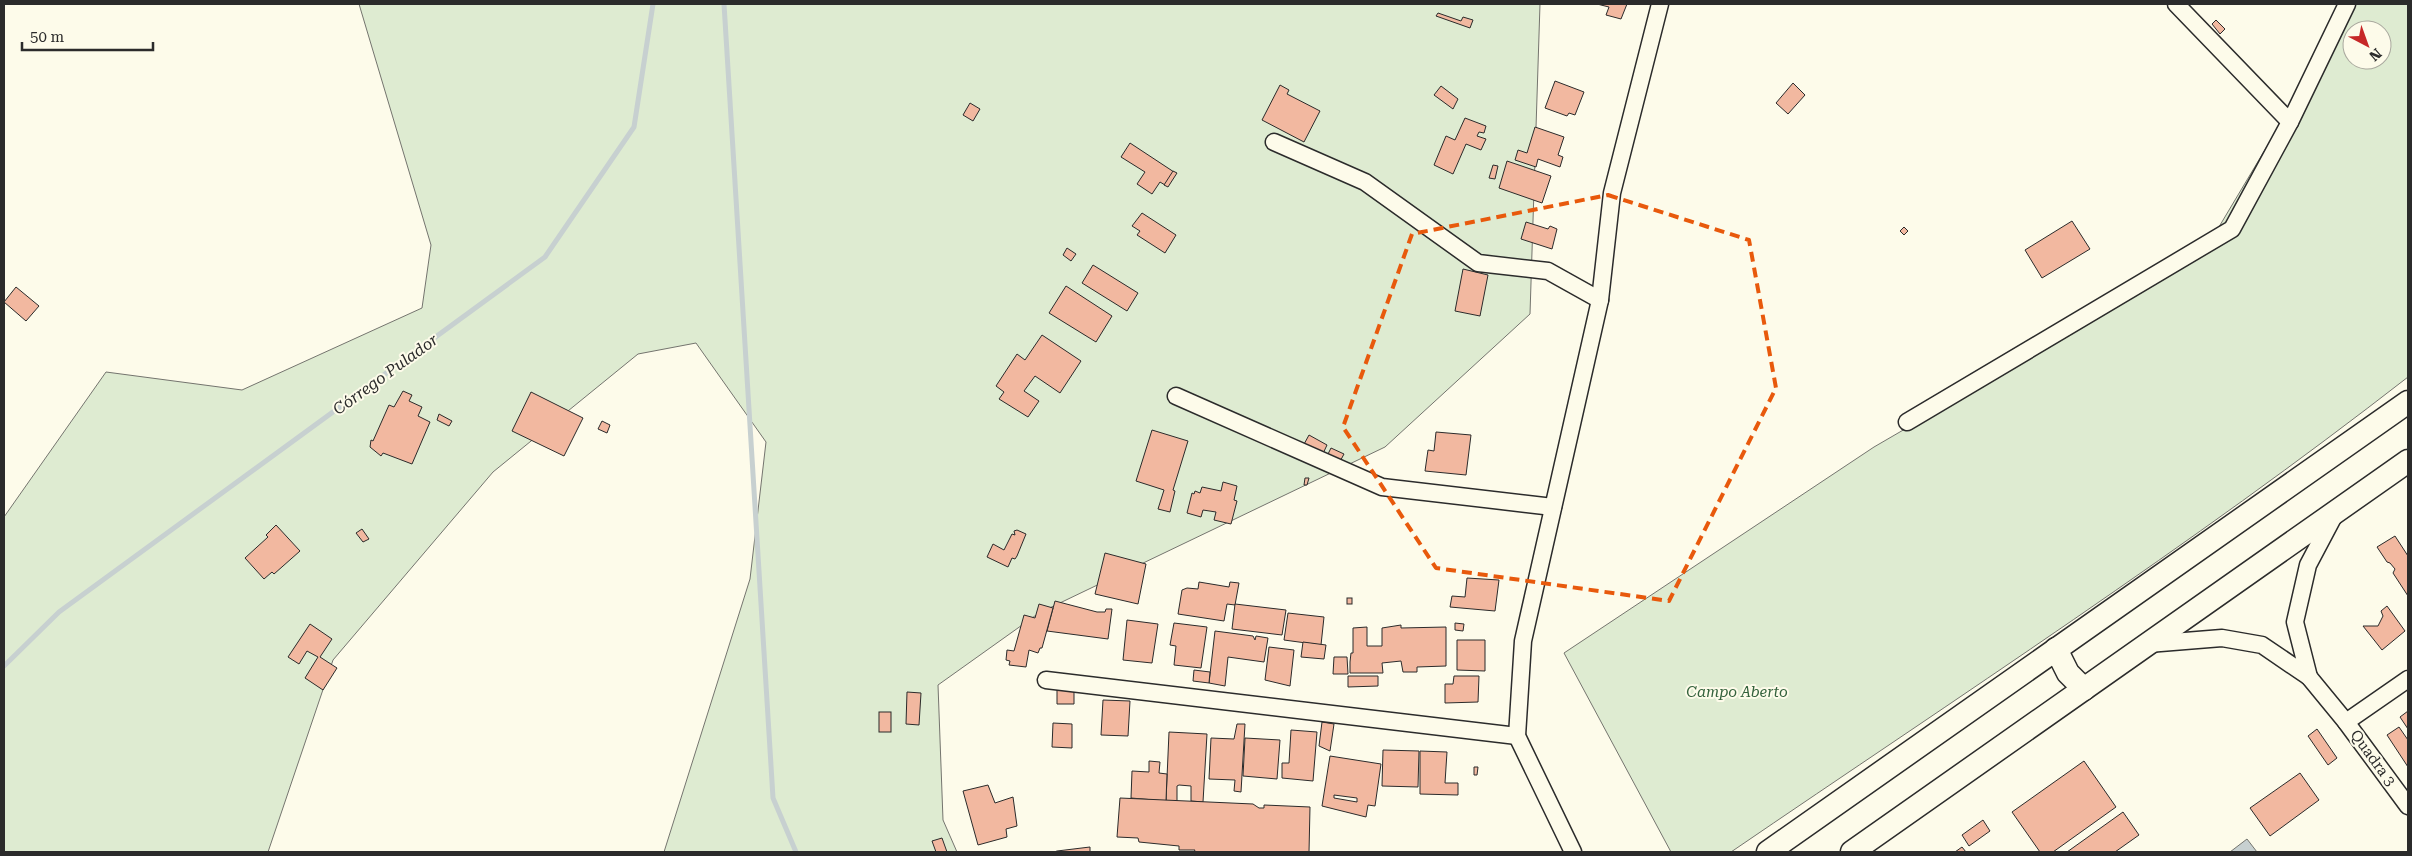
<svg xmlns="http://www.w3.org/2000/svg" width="2412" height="856" font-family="'Roboto Serif',serif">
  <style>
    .green { fill: #deebd1; stroke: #74746e; fill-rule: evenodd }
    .water { fill: #c7d0d0; stroke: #74746e }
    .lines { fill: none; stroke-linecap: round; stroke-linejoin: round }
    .stream { stroke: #c7d0d0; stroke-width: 5 }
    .building { fill: #f2b8a0; stroke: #2b2b2b; fill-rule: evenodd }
    .street-casing { stroke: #2b2b2b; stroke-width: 19 }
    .secondary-casing { stroke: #2b2b2b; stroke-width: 25 }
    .street { stroke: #fdfbea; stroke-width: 16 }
    .secondary { stroke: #fdfbea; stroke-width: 22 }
    .marked { fill: none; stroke: #e8590c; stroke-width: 4; stroke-dasharray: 10 6; stroke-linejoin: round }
    .labels { text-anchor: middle; stroke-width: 4; stroke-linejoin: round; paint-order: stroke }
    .park-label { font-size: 15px; font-style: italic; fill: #34623c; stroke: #fdfbea }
    .street-label { font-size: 15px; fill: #2b2b2b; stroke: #fdfbea }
    .water-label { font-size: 16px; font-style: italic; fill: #2b2b2b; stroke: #fdfbea }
  </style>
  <rect width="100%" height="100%" fill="#fdfbea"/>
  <g class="green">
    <path d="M359,4H1540L1530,314L1385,447L1039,613L938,685L943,820L957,852H664L750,579L766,442L696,343L638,354L493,472L333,660L268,852H4V517L106,372L242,390L422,308L431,245Z"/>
    <path d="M2352,4H2408V377C2191,546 1958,697 1731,852H1671L1564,653L1874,447L2201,257ZM2352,30H2382V60H2352Z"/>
  </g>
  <path class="water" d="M2247,839L2257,852H2230Z"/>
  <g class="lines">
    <g class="stream">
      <path d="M724,4L773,798L796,852"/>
      <path d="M4,666L59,612L545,257L634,127L653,4"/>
    </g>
  </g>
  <g class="building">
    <path d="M1597,4H1627L1621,19L1606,15L1609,7Z"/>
    <path d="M1438,13L1461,21L1463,17L1473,20L1470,28L1436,16Z"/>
    <path d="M2216,20L2225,29L2220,34L2212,24Z"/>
    <path d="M1555,81L1584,92L1575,115L1569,113L1567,116L1545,108Z"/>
    <path d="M1793,83L1805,95L1788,114L1776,103Z"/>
    <path d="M1280,85L1289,90L1287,94L1320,111L1304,142L1262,120Z"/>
    <path d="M1441,86L1458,99L1453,109L1434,95Z"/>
    <path d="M970,103L980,109L973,121L963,115Z"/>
    <path d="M1465,118L1486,126L1484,133L1479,132L1477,136L1486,139L1481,150L1466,144L1453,174L1434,165L1446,136L1455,140Z"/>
    <path d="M1535,127L1564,137L1558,155L1563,157L1560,167L1538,159L1536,167L1515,160L1518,150L1527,153Z"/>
    <path d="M1130,143L1174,172L1165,185L1160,182L1152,194L1137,184L1145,172L1121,157Z"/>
    <path d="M1507,161L1551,176L1542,203L1499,188Z"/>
    <path d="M1493,165L1498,166L1495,179L1489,178Z"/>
    <path d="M1173,171L1177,173L1168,187L1164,185Z"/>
    <path d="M1142,213L1176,235L1165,253L1137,235L1140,231L1132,226Z"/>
    <path d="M2072,221L2090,249L2042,278L2025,250Z"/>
    <path d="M1526,222L1548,229L1550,226L1557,229L1552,249L1521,239Z"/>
    <path d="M1904,227L1908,231L1904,235L1900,231Z"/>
    <path d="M1067,248L1076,254L1071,261L1063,255Z"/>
    <path d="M1093,265L1138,293L1127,311L1082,283Z"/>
    <path d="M1463,269L1488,275L1480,316L1455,311Z"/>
    <path d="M1066,286L1112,316L1096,342L1049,313Z"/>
    <path d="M16,287L39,306L26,321L4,302Z"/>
    <path d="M1042,335L1081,361L1060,393L1035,376L1024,391L1039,401L1028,417L999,399L1004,392L996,386L1017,354L1025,360Z"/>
    <path d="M403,391L412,395L409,401L422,407L418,416L430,422L412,464L383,453L381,456L370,447L371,440L373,441L389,405L394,407Z"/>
    <path d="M531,392L583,418L564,456L512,431Z"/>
    <path d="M439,414L452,421L449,426L437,420Z"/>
    <path d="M602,421L610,425L607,433L598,429Z"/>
    <path d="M1152,430L1188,441L1173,490L1175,491L1170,512L1158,509L1164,490L1136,481Z"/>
    <path d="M1436,432L1471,435L1466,475L1425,471L1428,450L1434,451Z"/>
    <path d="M1309,435L1327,445L1320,460L1303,446Z"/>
    <path d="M1331,448L1344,454L1337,467L1324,462Z"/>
    <path d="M1305,478H1309L1307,485H1304Z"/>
    <path d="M1223,482L1237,486L1234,500L1237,501L1231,524L1214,520L1216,512L1203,510L1201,517L1187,513L1192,493L1194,494L1195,491L1200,493L1202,487L1221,491Z"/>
    <path d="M276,525L300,551L274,574L272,572L264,579L245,558L268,537L266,535Z"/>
    <path d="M362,529L369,539L363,542L356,533Z"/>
    <path d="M1017,530L1026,534L1017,556L1015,559L1012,558L1008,567L987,557L993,544L1004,550L1012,534L1015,535L1014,531Z"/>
    <path d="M2395,536L2408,556V596L2393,573L2395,569L2390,563L2387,562L2377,547Z"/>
    <path d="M1105,553L1146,564L1138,604L1095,594Z"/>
    <path d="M1467,578L1499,580L1495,611L1450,607L1452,596L1465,597Z"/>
    <path d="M1199,582L1229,587L1230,582L1239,583L1235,605L1227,604L1224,621L1178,614L1182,590L1187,588L1198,589Z"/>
    <rect x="1347" y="598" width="5" height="6"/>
    <path d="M1055,601L1097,612H1105L1106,609H1112L1108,639L1047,631Z"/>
    <path d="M1039,604L1053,608L1042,648H1040L1038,653L1029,650L1026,667L1009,665L1010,661L1006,660L1007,650L1014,651L1024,615L1035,618Z"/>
    <path d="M1235,604L1286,610L1282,635L1232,629Z"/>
    <path d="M2387,606L2405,631L2382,650L2363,626H2378L2383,616L2381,611Z"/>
    <path d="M1288,613L1324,617L1321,645L1284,640Z"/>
    <path d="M1127,620L1158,624L1152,663L1123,660Z"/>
    <path d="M1174,623L1207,627L1201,668L1174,665L1176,646L1170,645Z"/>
    <path d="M1455,623L1464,624L1463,631L1455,630Z"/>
    <path d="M310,624L332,639L320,657L337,668L323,690L305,678L318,657L307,651L299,664L288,657Z"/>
    <path d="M1401,625V628L1446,627V666L1417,667V672H1403L1401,661L1382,663L1383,673H1350V662L1351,653H1353V628L1367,627V646H1382V628Z"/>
    <path d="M1215,631L1253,636L1255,640L1256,636L1268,638L1264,662L1228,657L1225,686L1209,683Z"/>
    <path d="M1457,640H1485V671L1457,670Z"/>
    <path d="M1303,642L1326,645L1324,659L1301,657Z"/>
    <path d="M1269,647L1294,650L1290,686L1265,680Z"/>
    <path d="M1334,657H1347L1348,674H1333Z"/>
    <path d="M1194,670L1210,672L1209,683L1193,681Z"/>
    <path d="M1348,676H1378V686L1348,687Z"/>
    <path d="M1454,676H1479L1478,702L1445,703V684H1453Z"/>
    <path d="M1057,685L1074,686V704H1057Z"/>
    <path d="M907,692L921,693L919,725L906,724Z"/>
    <path d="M1103,700L1130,701L1128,736L1101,735Z"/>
    <path d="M2408,711V729L2400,717Z"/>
    <rect x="879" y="712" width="12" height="20"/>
    <path d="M1322,722L1334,724L1330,751L1319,746Z"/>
    <path d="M1053,723L1072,724V748L1052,747Z"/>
    <path d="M1237,724H1245L1241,792L1234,791L1235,780L1209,779L1211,738L1234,739Z"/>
    <path d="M2399,727L2408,740V767L2387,735Z"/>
    <path d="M2317,729L2337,758L2328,765L2308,736Z"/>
    <path d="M1291,730L1317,732L1313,781L1282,778V763H1289Z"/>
    <path d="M1169,732L1207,734L1203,802L1191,801V786L1179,785L1177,786V802L1166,801Z"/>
    <path d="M1245,738L1280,740L1277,779L1243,776Z"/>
    <path d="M1383,750L1419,751L1418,787L1382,786Z"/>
    <path d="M1420,751L1447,752L1445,783H1458V795L1420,794Z"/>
    <path d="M1330,756L1381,764L1375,806L1368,805L1366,817L1322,806ZM1334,795L1357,798V802L1334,798Z"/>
    <path d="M1149,761L1160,762L1159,773L1167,774L1166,801L1131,798L1132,771L1149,772Z"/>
    <path d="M2084,761L2116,807L2053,852H2040L2012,812Z"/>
    <path d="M1474,767H1478L1477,775H1474Z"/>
    <path d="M2300,773L2319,800L2270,836L2250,808Z"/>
    <path d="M988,785L995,803L1013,797L1017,826L1006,829L1007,837L978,845L963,791Z"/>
    <path d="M1120,798L1253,804L1259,808H1264V805L1310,807L1309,852H1194L1195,850H1179V846L1139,842L1138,838L1117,837Z"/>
    <path d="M2123,812L2139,835L2115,852H2067Z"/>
    <path d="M1983,820L1990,831L1969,846L1962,835Z"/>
    <path d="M942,838L947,852H936L932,841Z"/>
    <path d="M1090,847V852H1054L1057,851Z"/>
    <path d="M1962,847L1966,852H1955Z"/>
  </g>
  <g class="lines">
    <g class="street-casing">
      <g id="street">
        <path d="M2176,4L2290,122"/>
        <path d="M1274,142L1365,182L1478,263L1548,271L1600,300"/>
        <path d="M1176,396L1382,487L1553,507"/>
        <path d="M1907,422L2232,229L2290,122L2347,4"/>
        <path d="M2148,644L2222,638L2262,645L2309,677L2346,722L2408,806"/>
        <path d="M2309,677L2295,622L2308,565L2335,514"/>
        <path d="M1046,680L1517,736"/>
        <path d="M2346,722L2408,679"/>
        <path d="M1573,852L1517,736L1523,641L1600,300L1612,193L1660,4"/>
      </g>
    </g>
    <g class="secondary-casing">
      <g id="secondary">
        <path d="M2056,649L2068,673L2084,689"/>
        <path d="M1768,852L2408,402"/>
        <path d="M1852,852L2408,461"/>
      </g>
    </g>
    <use href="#street" class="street"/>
    <use href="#secondary" class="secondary"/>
  </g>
  <path class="marked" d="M1608,195L1749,240L1776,388L1669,601L1436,568L1343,427L1412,234Z"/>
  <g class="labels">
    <g class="park-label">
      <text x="1737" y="697">Campo Aberto</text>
    </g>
    <g class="street-label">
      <text transform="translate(2373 758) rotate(54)" y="5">Quadra 3</text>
    </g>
    <g class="water-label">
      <text transform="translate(385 374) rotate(-36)" y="6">Córrego Pulador</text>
    </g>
  </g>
  <rect width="2412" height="856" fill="none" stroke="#2b2b2b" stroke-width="10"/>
  <g transform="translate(2367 45) rotate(139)"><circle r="24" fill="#fdfbea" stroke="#a9a89e"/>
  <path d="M0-4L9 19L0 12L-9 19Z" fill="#c62828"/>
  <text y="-8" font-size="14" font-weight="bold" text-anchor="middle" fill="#2b2b2b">N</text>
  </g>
  <path d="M22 42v8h131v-8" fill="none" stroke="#2b2b2b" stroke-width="2.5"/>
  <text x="30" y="42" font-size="15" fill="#2b2b2b" stroke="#fdfbea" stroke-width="4" paint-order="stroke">50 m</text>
</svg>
